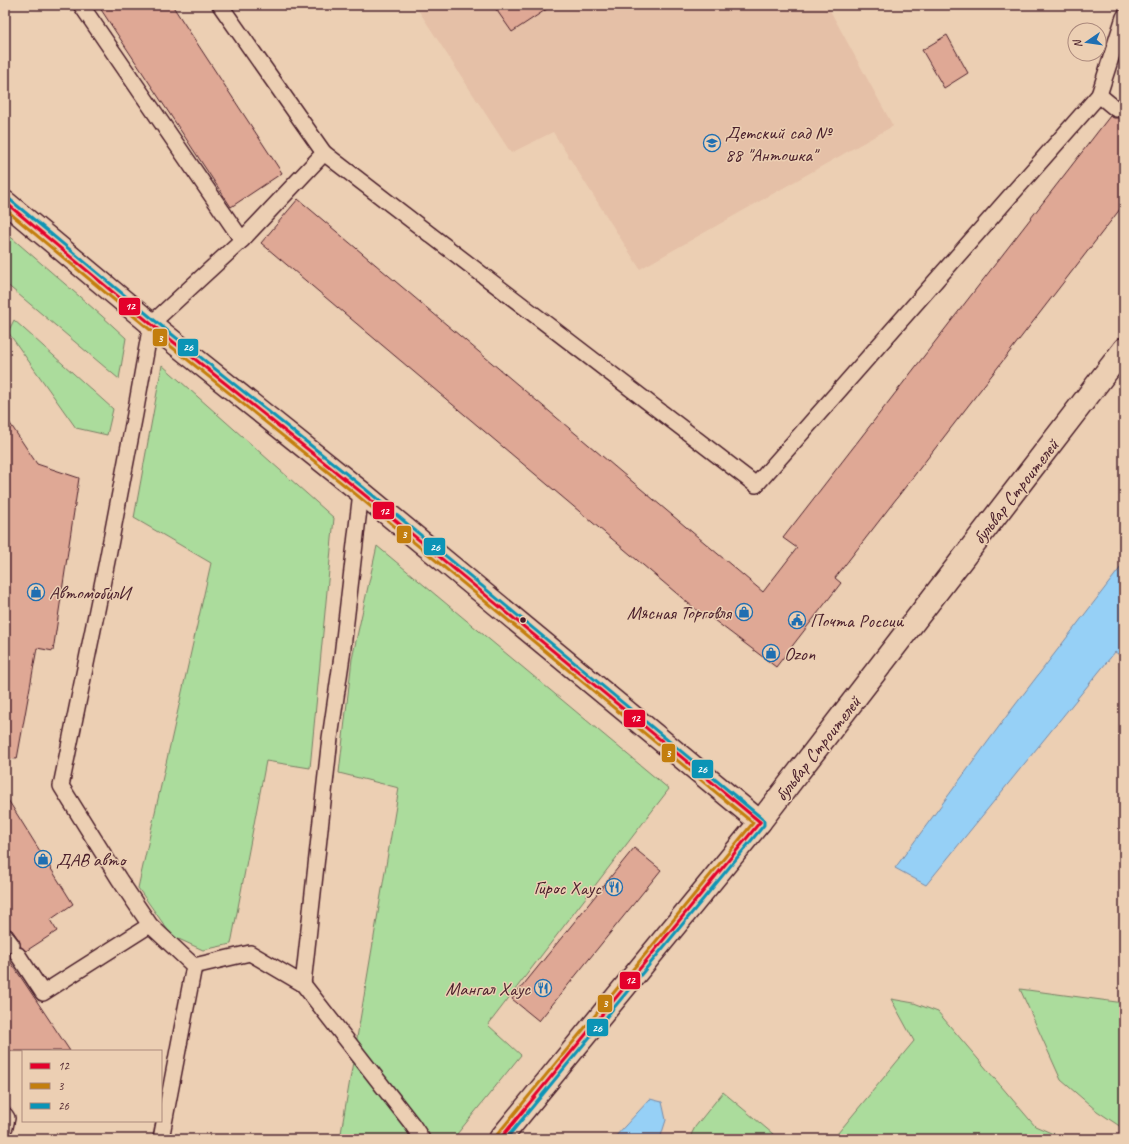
<svg xmlns="http://www.w3.org/2000/svg" width="1129" height="1144" font-family="Caveat,sans-serif">
  <style>
    .built { fill: #e5c0a7 }
    .green { fill: #abdc9c; stroke: #7a7e64 }
    .water { fill: #96d0f6; stroke: #7889a5 }
    .building { fill: #dfa895; stroke: #4a1f2b }
    .lines { fill: none; stroke-linecap: round; stroke-linejoin: round }
    .service-casing { stroke: #4a1f2b; stroke-width: 18 }
    .minor-casing { stroke: #4a1f2b; stroke-width: 25 }
    .tertiary-casing { stroke: #4a1f2b; stroke-width: 25 }
    .service { stroke: #eccfb3; stroke-width: 15 }
    .minor { stroke: #eccfb3; stroke-width: 22 }
    .tertiary { stroke: #eccfb3; stroke-width: 22 }
    .bus-1-casing { stroke: #eccfb3; stroke-width: 6 }
    .bus-2-casing { stroke: #eccfb3; stroke-width: 6 }
    .bus-3-casing { stroke: #eccfb3; stroke-width: 6 }
    .bus-1 { stroke: #e4002b; stroke-width: 3 }
    .bus-2 { stroke: #c37e0d; stroke-width: 3 }
    .bus-3 { stroke: #0b94b6; stroke-width: 3 }
    .bus-dot { fill: #4a1f2b; stroke: #eccfb3; stroke-width: 1.5 }
    .labels { text-anchor: middle; stroke-width: 3; stroke-linejoin: round; paint-order: stroke }
    .poi-label { font-size: 19px; fill: #4a1f2b; stroke: #eccfb3; text-anchor: start }
    .street-label { font-size: 19px; fill: #4a1f2b; stroke: #eccfb3 }
    .line-badge { stroke: #eccfb3; stroke-width: 1.5 }
    .badge-label { font-size: 11px; text-anchor: middle; font-weight: bold; fill: #fff }
  </style>
  <rect width="100%" height="100%" fill="#eccfb3"/>
  <filter id="ink" filterUnits="userSpaceOnUse"><feTurbulence type="fractalNoise" baseFrequency=".025" numOctaves="2"/><feDisplacementMap in="SourceGraphic" scale="8" xChannelSelector="R" yChannelSelector="G"/><feConvolveMatrix kernelMatrix="1 2 1 2 8 2 1 2 1" color-interpolation-filters="sRGB"/></filter>
  <g filter="url(#ink)">
    <path class="built" d="M415,5H827L893,126L640,269L553,132L511,153Z"/>
    <g class="green">
      <path d="M5,232L102,316L126,338L119,379L5,283Z"/>
      <path d="M14,320L113,409L107,435L76,428L8,332Z"/>
      <path d="M162,365L334,518L310,768L266,761L231,944L203,950L172,936L138,888L211,563L134,518Z"/>
      <path d="M377,546L669,789L488,1025L521,1055L453,1139H340L399,788L339,773L352,659Z"/>
      <path d="M1020,989L1124,1003V1127H1121L1097,1111L1061,1080Z"/>
      <path d="M891,999L914,1003L938,1012L1035,1126L1065,1139H833L914,1041Z"/>
      <path d="M723,1092L779,1139H689L695,1127Z"/>
    </g>
    <g class="water">
      <path d="M1124,563V658L1115,652L926,885L895,868L1009,713Z"/>
      <path d="M650,1099L662,1102L666,1120L660,1139H613Z"/>
    </g>
    <g class="building">
      <path d="M98,5H172L282,173L231,207Z"/>
      <path d="M493,5H553L512,32Z"/>
      <path d="M947,35L968,73L944,88L922,50Z"/>
      <path d="M1124,113V204L835,578L841,583L776,667L710,617L707,619L261,243L298,199L763,592L797,548L783,538L1110,116L1114,118H1119Z"/>
      <path d="M5,416L37,464L79,478L53,651L37,648L17,759L5,758Z"/>
      <path d="M5,795L73,904L50,920L57,931L26,951L21,947L19,940L12,930L5,927Z"/>
      <path d="M634,848L661,870L539,1021L512,999Z"/>
      <path d="M5,951L9,953L10,958H8L70,1051H5Z"/>
    </g>
    <g class="lines">
      <g class="service-casing">
        <g id="service">
          <path d="M81,5L242,240"/>
          <path d="M1099,95L1124,17"/>
          <path d="M324,153L756,485L1099,95L1116,109"/>
          <path d="M5,936L12,945"/>
          <path d="M18,955L43,993L150,925"/>
          <path d="M194,966L250,953L303,984L330,738L342,656L361,492"/>
          <path d="M303,984L412,1124L422,1139"/>
          <path d="M5,1115L7,1118L5,1127"/>
          <path d="M161,1139L194,966L150,925L119,879L61,786L107,561L135,414L151,324L242,240L324,153L220,5"/>
        </g>
      </g>
      <g class="minor-casing">
        <path id="minor" d="M760,822L1124,349"/>
      </g>
      <g class="tertiary-casing">
        <path id="tertiary" d="M5,202L151,324L361,492L760,822L500,1139"/>
      </g>
      <use href="#service" class="service"/>
      <use href="#minor" class="minor"/>
      <use href="#tertiary" class="tertiary"/>
      <g class="bus-1-casing">
        <g id="bus-1">
          <path d="M5,202L151,324L361,492L760,822"/>
          <path d="M500,1139L760,822"/>
        </g>
      </g>
      <g class="bus-2-casing">
        <path id="bus-2" d="M5,209L148,328L358,496L753,823L496,1136"/>
      </g>
      <g class="bus-3-casing">
        <path id="bus-3" d="M8,198L154,320L364,488L764,820V825L506,1139"/>
      </g>
      <use href="#bus-1" class="bus-1"/>
      <use href="#bus-2" class="bus-2"/>
      <use href="#bus-3" class="bus-3"/>
    </g>
  </g>
  <defs>
    <g id="school-ring" transform="scale(0.9)"><circle r="9.5" fill="#eccfb3" stroke="#1f6fb2" stroke-width="1.5"/><path d="M0-5L7-2L0 1L-7-2ZM-4 1L0 2.5L4 1V4Q0 6-4 4Z" fill="#1f6fb2"/></g>
    <g id="shop-ring" transform="scale(0.9)"><circle r="9.5" fill="#eccfb3" stroke="#1f6fb2" stroke-width="1.5"/><path d="M-5-2.5h2.3a2.7 3.5 0 0 1 5.4 0H5L5.5 6h-11ZM-1.5-2.5h3a1.5 2.3 0 0 0-3 0Z" fill="#1f6fb2"/></g>
    <g id="civic-ring" transform="scale(0.9)"><circle r="9.5" fill="#eccfb3" stroke="#1f6fb2" stroke-width="1.5"/><path d="M-.6-6.5H3V-4.5H.6V-3L4-1V1h2V6H-6V1h2V-1L-.6-3ZM-1.2 2.5V6h2.4V2.5Z" fill="#1f6fb2"/></g>
    <g id="restaurant-ring" transform="scale(0.9)"><circle r="9.5" fill="#eccfb3" stroke="#1f6fb2" stroke-width="1.5"/><path d="M-5-6h1v4h1v-4h1v4h1v-4h1v5L-1.5 .5V6h-2V.5L-5-1ZM5-6V6H3V1.5H1.5Q1.5-4 5-6Z" fill="#1f6fb2"/></g>
  </defs>
  <g fill-rule="evenodd">
    <use href="#school-ring" x="712" y="143"/>
    <use href="#shop-ring" x="36" y="592"/>
    <use href="#shop-ring" x="744" y="612"/>
    <use href="#civic-ring" x="797" y="620"/>
    <use href="#shop-ring" x="771" y="653"/>
    <use href="#shop-ring" x="43" y="859"/>
    <use href="#restaurant-ring" x="614" y="887"/>
    <use href="#restaurant-ring" x="543" y="988"/>
  </g>
  <circle class="bus-dot" cx="523" cy="620" r="3.5"/>
  <g class="labels">
    <g class="poi-label">
      <text x="725" y="139">Детский сад №<tspan x="725" dy="22">88 "Антошка"</tspan></text>
      <text x="49" y="599">АвтомобилИ</text>
      <text x="731" y="619" text-anchor="end">Мясная Торговля</text>
      <text x="810" y="627">Почта России</text>
      <text x="784" y="660">Ozon</text>
      <text x="56" y="866">ДАВ авто</text>
      <text x="601" y="894" text-anchor="end">Гирос Хаус</text>
      <text x="530" y="995" text-anchor="end">Мангал Хаус</text>
    </g>
    <g class="street-label">
      <text transform="translate(1015 491) rotate(-52)" y="7">бульвар Строителей</text>
      <text transform="translate(817 748) rotate(-52)" y="7">бульвар Строителей</text>
    </g>
  </g>
  <g class="line-badge">
    <rect x="118" y="297" width="23" height="19" rx="4" fill="#e4002b"/>
    <rect x="152" y="328" width="16" height="19" rx="4" fill="#c37e0d"/>
    <rect x="177" y="338" width="22" height="19" rx="4" fill="#0b94b6"/>
    <rect x="372" y="501" width="23" height="19" rx="4" fill="#e4002b"/>
    <rect x="396" y="525" width="16" height="19" rx="4" fill="#c37e0d"/>
    <rect x="423" y="537" width="23" height="19" rx="4" fill="#0b94b6"/>
    <rect x="623" y="709" width="23" height="19" rx="4" fill="#e4002b"/>
    <rect x="661" y="743" width="15" height="20" rx="4" fill="#c37e0d"/>
    <rect x="691" y="759" width="23" height="20" rx="4" fill="#0b94b6"/>
    <rect x="619" y="971" width="22" height="19" rx="4" fill="#e4002b"/>
    <rect x="597" y="994" width="16" height="19" rx="4" fill="#c37e0d"/>
    <rect x="586" y="1018" width="23" height="19" rx="4" fill="#0b94b6"/>
  </g>
  <g class="badge-label">
    <text x="130" y="310">12</text>
    <text x="160" y="342">3</text>
    <text x="188" y="351">26</text>
    <text x="384" y="515">12</text>
    <text x="404" y="538">3</text>
    <text x="435" y="551">26</text>
    <text x="635" y="722">12</text>
    <text x="668" y="757">3</text>
    <text x="702" y="773">26</text>
    <text x="630" y="984">12</text>
    <text x="605" y="1007">3</text>
    <text x="597" y="1032">26</text>
  </g>
  <rect width="1129" height="1144" fill="none" stroke="#eccfb3" stroke-width="20"/>
  <rect x="10" y="10" width="1109" height="1124" fill="none" stroke="#4a1f2b" stroke-width="1.5" filter="url(#ink)"/>
  <rect x="22" y="1050" width="140" height="72" fill="#eccfb3" stroke="#ab897d"/>
  <rect x="30" y="1063" width="20" height="6" fill="#e4002b" stroke="#ab897d"/>
  <text x="58" y="1070" font-size="12" fill="#4a1f2b">12</text>
  <rect x="30" y="1083" width="20" height="6" fill="#c37e0d" stroke="#ab897d"/>
  <text x="58" y="1090" font-size="12" fill="#4a1f2b">3</text>
  <rect x="30" y="1103" width="20" height="6" fill="#0b94b6" stroke="#ab897d"/>
  <text x="58" y="1110" font-size="12" fill="#4a1f2b">26</text>
  <g transform="translate(1087 42) rotate(257)"><circle r="19" fill="#eccfb3" stroke="#ab897d"/>
  <path d="M0-3L7 15L0 10L-7 15Z" fill="#1f6fb2"/>
  <text y="-6" font-size="11" font-weight="bold" text-anchor="middle" fill="#4a1f2b">N</text>
  </g>
</svg>
